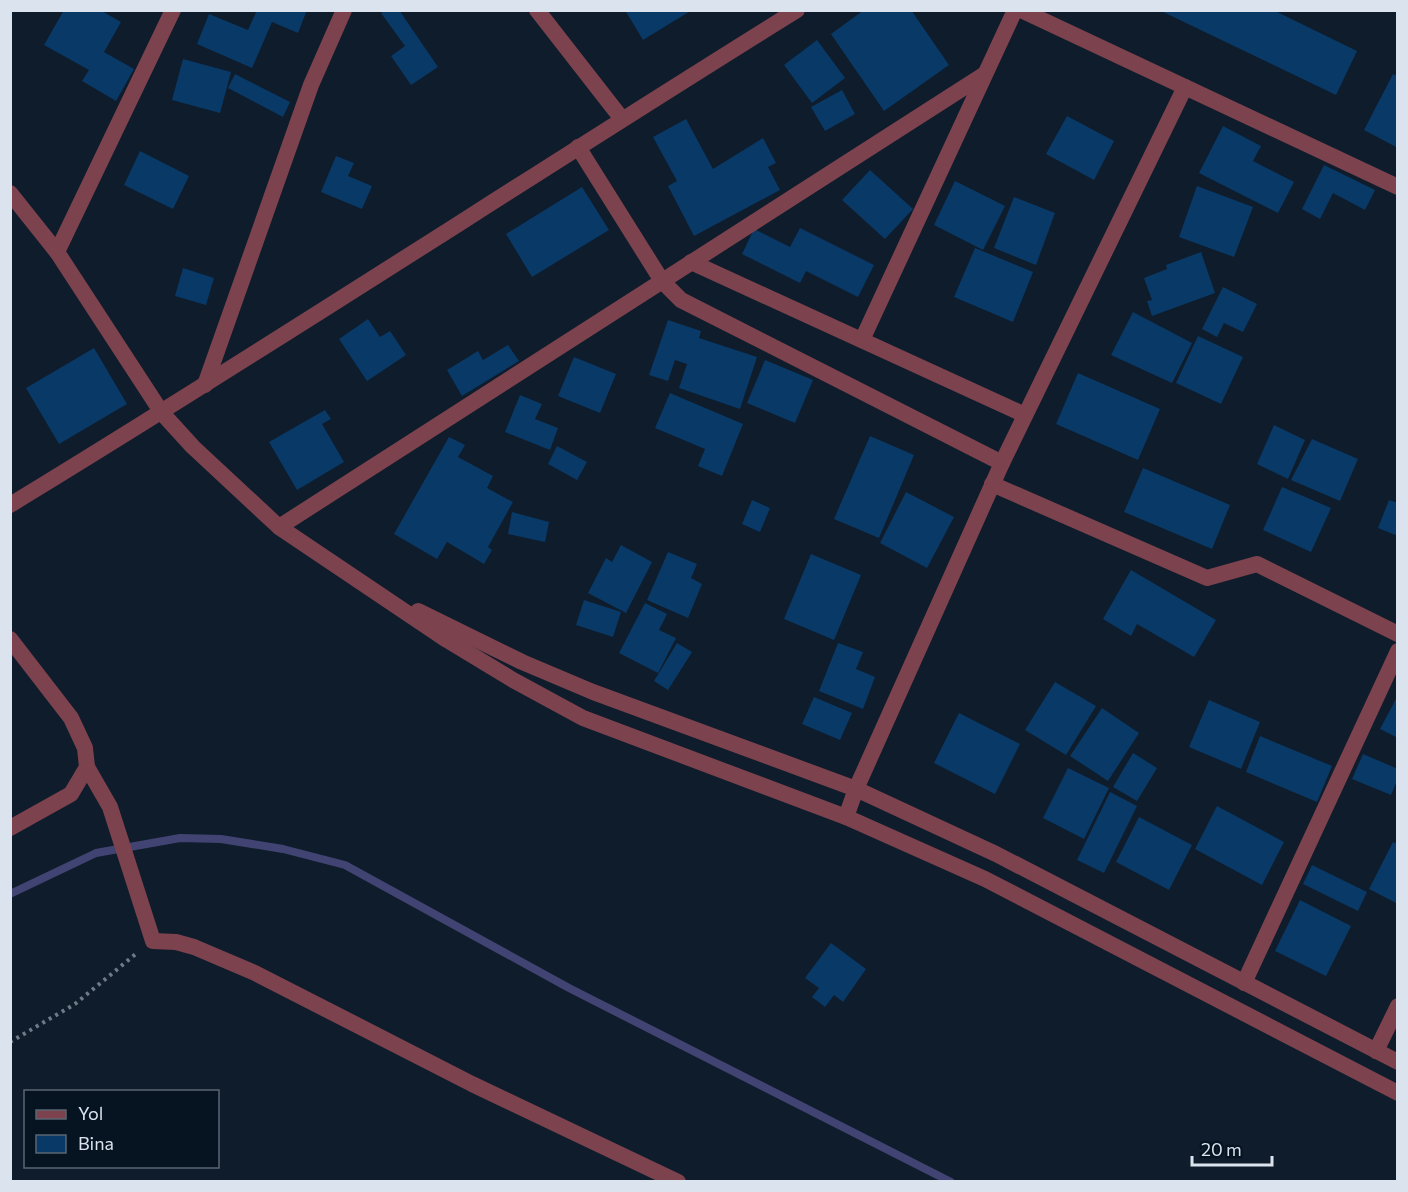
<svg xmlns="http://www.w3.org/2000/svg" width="1408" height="1192" font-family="Commissioner,sans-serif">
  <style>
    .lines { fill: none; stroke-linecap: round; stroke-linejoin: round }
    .stream { stroke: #414472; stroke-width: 8 }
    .building { fill: #083967 }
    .path { stroke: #6f7a87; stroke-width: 4; stroke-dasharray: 3 4.5; stroke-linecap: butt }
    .minor { stroke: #7c424e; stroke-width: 16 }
  </style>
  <rect width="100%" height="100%" fill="#0f1c2b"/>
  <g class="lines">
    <path class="stream" d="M10,894L96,853L180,838L221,839L283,849L345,865L569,988L951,1182"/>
  </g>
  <g class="building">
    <path d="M64,10H100L121,22L104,52L134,69L116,101L82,81L89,70L44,45Z"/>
    <path d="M257,10H307L298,33L272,22L252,68L197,44L209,14L248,30Z"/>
    <path d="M385,10H399L438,67L411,85L391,56L405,46L381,13Z"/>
    <path d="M625,10H692L643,40Z"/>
    <path d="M864,10H911L949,65L884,111L831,34Z"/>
    <path d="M1159,10H1273L1357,51L1336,95Z"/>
    <path d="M817,40L845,78L812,103L784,65Z"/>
    <path d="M183,59L231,72L220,113L172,100Z"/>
    <path d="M235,74L290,102L283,117L228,88Z"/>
    <path d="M1393,74L1398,76V148L1364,130Z"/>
    <path d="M842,90L855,114L825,131L811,107Z"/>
    <path d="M1067,116L1114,141L1094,180L1046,154Z"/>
    <path d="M686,119L713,169L763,138L776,163L768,167L780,190L694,236L668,186L677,181L653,137Z"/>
    <path d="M1223,126L1261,146L1253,161L1294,182L1278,213L1199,173Z"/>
    <path d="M140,151L189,176L173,209L124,185Z"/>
    <path d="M336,156L354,163L348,176L372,186L362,209L321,192Z"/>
    <path d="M1324,165L1375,190L1365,210L1333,193L1320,219L1302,209Z"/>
    <path d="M870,170L913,209L885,239L842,200Z"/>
    <path d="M955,181L1005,206L983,250L934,225Z"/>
    <path d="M1197,186L1253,207L1234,257L1179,237Z"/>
    <path d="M582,187L609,230L532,277L506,234Z"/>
    <path d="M1014,197L1055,213L1036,265L994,248Z"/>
    <path d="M800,228L874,265L858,297L806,271L800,283L742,254L754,229L790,247Z"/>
    <path d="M975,248L1033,272L1013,322L954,297Z"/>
    <path d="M1201,252L1215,293L1152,316L1147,301L1152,300L1144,278L1167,269L1166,265Z"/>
    <path d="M183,268L214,278L206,305L175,296Z"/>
    <path d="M1223,287L1257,304L1243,332L1224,323L1217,337L1202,329Z"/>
    <path d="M1133,312L1192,343L1172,383L1111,355Z"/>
    <path d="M368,319L380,337L390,331L406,355L367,381L339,339Z"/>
    <path d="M668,320L701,331L699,338L757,357L740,409L679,388L687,364L675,360L668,381L649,375Z"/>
    <path d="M1198,336L1243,357L1221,404L1176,383Z"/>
    <path d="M508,345L519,361L462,396L447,370L478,351L483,360Z"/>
    <path d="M94,348L127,404L59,444L26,388Z"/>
    <path d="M574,357L616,374L600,413L558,396Z"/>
    <path d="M765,360L813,380L795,423L747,403Z"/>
    <path d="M1078,373L1160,409L1138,460L1056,424Z"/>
    <path d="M670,393L743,424L722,476L698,466L705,449L655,428Z"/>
    <path d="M520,395L542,404L535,419L558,428L550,450L505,432Z"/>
    <path d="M325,410L331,419L322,424L344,462L297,490L269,442Z"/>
    <path d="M1274,425L1305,440L1288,479L1257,464Z"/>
    <path d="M870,436L914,455L879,538L834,519Z"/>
    <path d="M449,437L465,445L458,457L493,476L487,488L513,502L488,547L492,550L484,564L447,542L437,559L394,534Z"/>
    <path d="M1312,439L1358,459L1340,501L1291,480Z"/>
    <path d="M557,446L587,462L577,480L548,464Z"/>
    <path d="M1143,468L1230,505L1212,549L1124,512Z"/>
    <path d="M1282,487L1331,508L1311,552L1263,530Z"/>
    <path d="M906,492L954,517L927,568L880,543Z"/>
    <path d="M752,500L770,508L760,532L742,524Z"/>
    <path d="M1389,500L1398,503V536L1378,528Z"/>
    <path d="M512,512L549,522L545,542L508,534Z"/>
    <path d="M621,545L652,562L626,613L588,593L606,558L612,562Z"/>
    <path d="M668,552L697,564L691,578L702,584L688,618L647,600Z"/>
    <path d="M811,554L861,575L834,640L784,619Z"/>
    <path d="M1131,570L1216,620L1194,657L1137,624L1131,636L1103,619Z"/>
    <path d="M584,600L621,612L613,637L576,625Z"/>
    <path d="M645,603L667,614L659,630L676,638L658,673L619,653Z"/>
    <path d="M677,643L692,652L668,690L654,681Z"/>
    <path d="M838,643L863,652L856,669L875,677L863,709L819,691Z"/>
    <path d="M1055,682L1096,706L1066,755L1025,730Z"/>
    <path d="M1398,695V738L1380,729Z"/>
    <path d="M814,697L852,713L840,740L802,724Z"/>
    <path d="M1209,700L1260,722L1241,769L1189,747Z"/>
    <path d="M1102,708L1139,733L1108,781L1070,756Z"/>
    <path d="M959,713L1020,744L995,794L934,763Z"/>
    <path d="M1260,736L1332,766L1317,802L1246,772Z"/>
    <path d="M1133,753L1157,768L1137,801L1113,787Z"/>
    <path d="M1363,754L1398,769V778L1391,795L1352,779Z"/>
    <path d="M1068,768L1109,788L1084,839L1043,818Z"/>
    <path d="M1110,792L1137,806L1104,873L1077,860Z"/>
    <path d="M1217,806L1284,842L1262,885L1195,849Z"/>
    <path d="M1139,817L1192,845L1169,890L1116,862Z"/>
    <path d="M1393,842L1398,844V904L1369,889Z"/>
    <path d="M1312,865L1367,892L1358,911L1303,884Z"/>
    <path d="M1300,900L1351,926L1326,976L1275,951Z"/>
    <path d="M831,943L866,969L843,1002L834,995L825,1007L812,997L819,988L805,978Z"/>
  </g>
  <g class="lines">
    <path class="path" d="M10,1042L75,1004L137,953"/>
    <g class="minor">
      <path d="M537,10L622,119"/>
      <path d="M1021,10L1398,187"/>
      <path d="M578,147L662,281L681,300L1002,463"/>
      <path d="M10,193L57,252L162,413L193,447L279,527L447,640L513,680L583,718L846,817L985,879L1398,1093"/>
      <path d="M57,252L173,10"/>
      <path d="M691,262L1025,415"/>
      <path d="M862,340L1015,10"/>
      <path d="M205,385L311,85L344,10"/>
      <path d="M992,484L1207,578L1257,564L1398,634"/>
      <path d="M10,505C275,344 533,174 797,10"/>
      <path d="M279,527L985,74"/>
      <path d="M418,611L522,662L593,692L856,789L996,854L1398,1062"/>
      <path d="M10,639L71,718L85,748L87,767L71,794L10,828"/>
      <path d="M87,767L110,807L153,941L176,942L194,947L255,973L472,1084L678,1182"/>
      <path d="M846,817L856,789L1002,463L1185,87"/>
      <path d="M1244,983L1398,651"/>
      <path d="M1376,1051L1398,1006"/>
    </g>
  </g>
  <rect width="1408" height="1192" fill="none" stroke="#dae3ee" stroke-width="24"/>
  <rect x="24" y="1090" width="195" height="78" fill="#061321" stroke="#5b6673" stroke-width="1.5"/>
  <rect x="36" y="1110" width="30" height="9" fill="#7c424e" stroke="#5b6673" stroke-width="1.5"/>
  <text x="78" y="1120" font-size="18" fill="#dae3ee">Yol</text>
  <rect x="36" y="1135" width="30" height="18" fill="#083967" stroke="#5b6673" stroke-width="1.5"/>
  <text x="78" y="1150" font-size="18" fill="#dae3ee">Bina</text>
  <path d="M1192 1156v9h80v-9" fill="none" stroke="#dae3ee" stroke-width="3"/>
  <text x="1201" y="1156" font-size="18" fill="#dae3ee" stroke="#061321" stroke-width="4.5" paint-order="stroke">20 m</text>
</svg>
